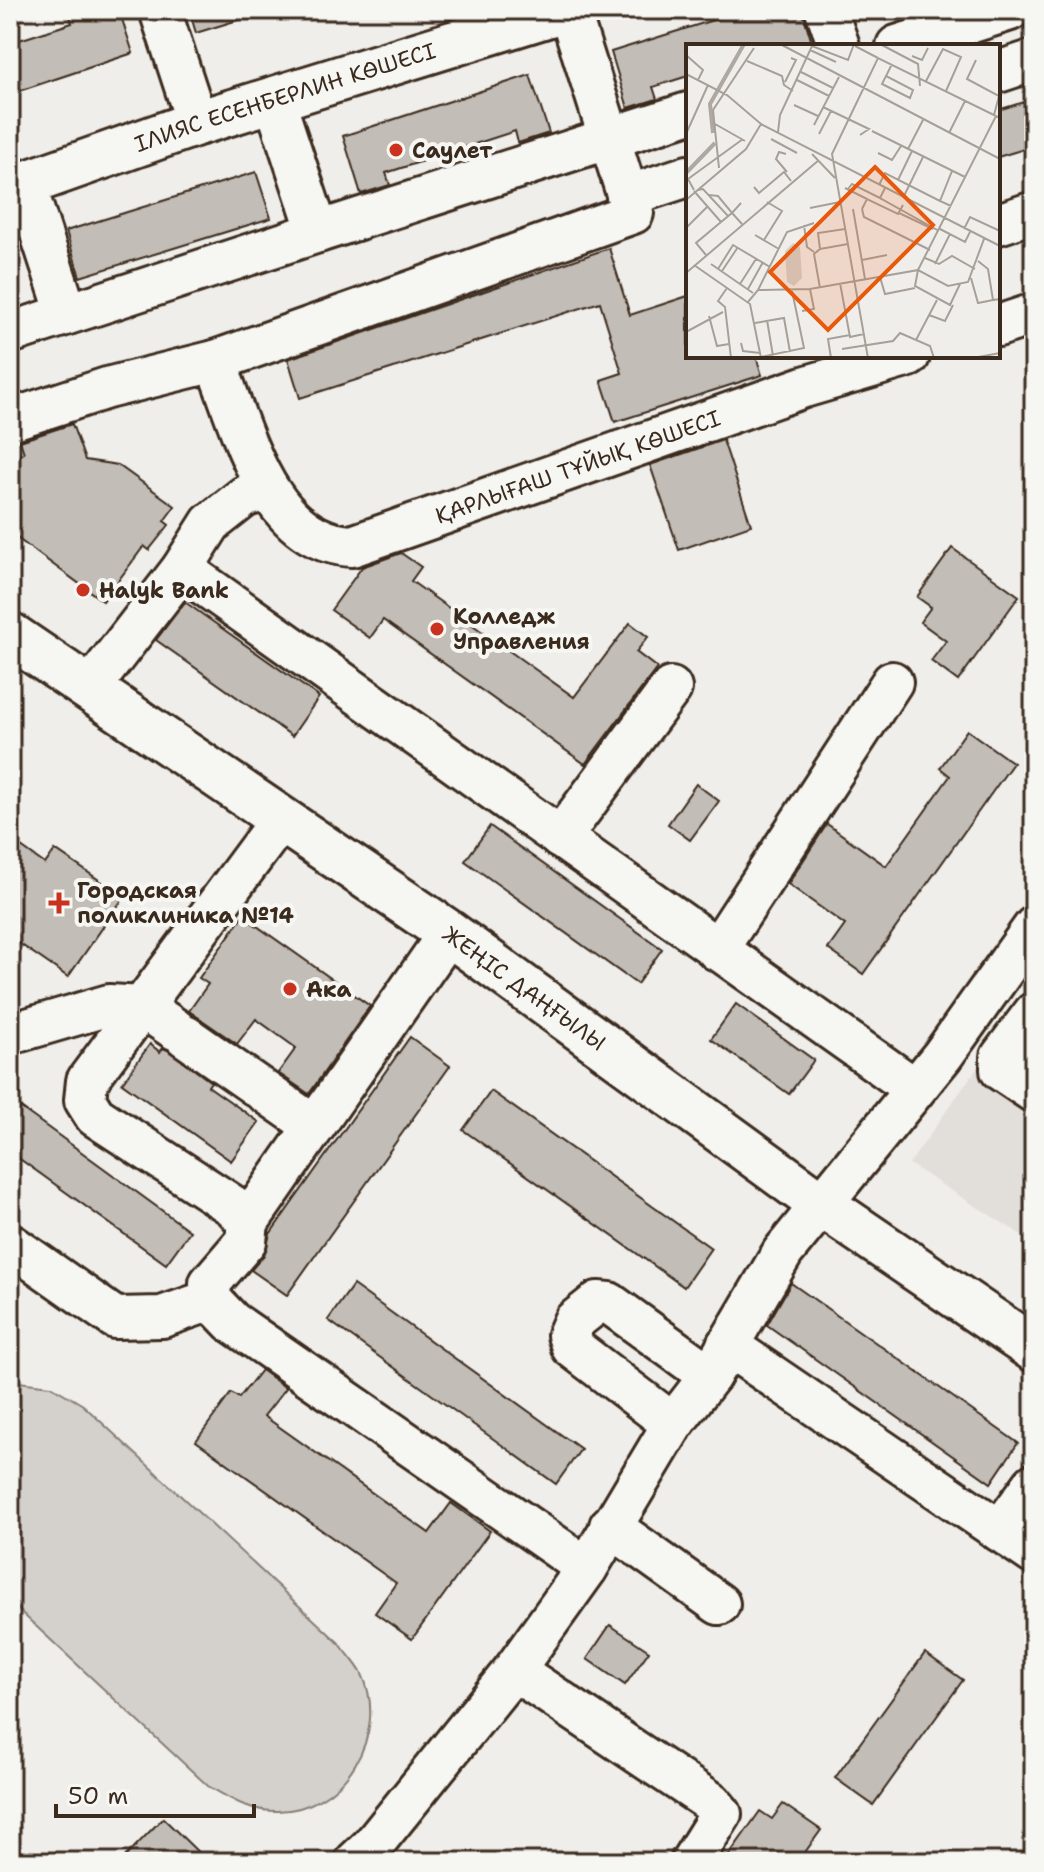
<svg xmlns="http://www.w3.org/2000/svg" width="1044" height="1872" font-family="'Shantell Sans',sans-serif">
  <style>
    .built { fill: #e2dfdb }
    .green { fill: #d4d1cc; stroke: #887e75; stroke-width: 2 }
    .building { fill: #c2bdb7; stroke: #3b2a1e; stroke-width: 2 }
    .lines { fill: none; stroke-linecap: round; stroke-linejoin: round }
    .minor-casing { stroke: #3b2a1e; stroke-width: 46 }
    .major-casing { stroke: #3b2a1e; stroke-width: 50 }
    .minor { stroke: #f6f6f2; stroke-width: 40 }
    .major { stroke: #f6f6f2; stroke-width: 44 }
    .poi-dot { fill: #c8321e; stroke: #f6f6f2; stroke-width: 3 }
    .labels { text-anchor: middle; stroke-width: 8; stroke-linejoin: round; paint-order: stroke }
    .street-label { font-size: 22px; fill: #3b2a1e; stroke: #f6f6f2 }
    .poi-label { font-size: 22px; font-weight: bold; fill: #3b2a1e; stroke: #f6f6f2; text-anchor: start }
    .inset-river { fill: none; stroke: #afa8a1; stroke-width: 4 }
    .inset-road { fill: none; stroke: #a7a098; stroke-width: 2 }
    .view { fill: #e8590c; fill-opacity: 0.15; stroke: #e8590c; stroke-width: 4 }
    .inset-edge { fill: none; stroke: #3b2a1e; stroke-width: 4 }
  </style>
  <rect width="100%" height="100%" fill="#efeeea"/>
  <filter id="ink" filterUnits="userSpaceOnUse"><feTurbulence type="fractalNoise" baseFrequency=".0125" numOctaves="2"/><feDisplacementMap in="SourceGraphic" scale="16" xChannelSelector="R" yChannelSelector="G"/><feConvolveMatrix kernelMatrix="1 2 1 2 8 2 1 2 1" color-interpolation-filters="sRGB"/></filter>
  <g filter="url(#ink)">
    <path class="built" d="M1034,987V1243L909,1164Z"/>
    <path class="green" d="M10,1381L51,1386L83,1405L340,1644C347,1654 357,1664 362,1674C390,1734 343,1812 276,1811C249,1811 230,1799 208,1786L10,1602Z"/>
    <g class="building">
      <path d="M68,10H119L133,53L10,94V43L72,23Z"/>
      <path d="M189,10H253L254,15L196,33Z"/>
      <path d="M745,10H802L813,46H688V76L653,87L657,99L628,108L611,52Z"/>
      <path d="M530,75L549,133L518,143L515,131L386,173L390,185L361,194L343,136Z"/>
      <path d="M1034,99V146L998,157V110Z"/>
      <path d="M256,172L271,218L80,277L66,231Z"/>
      <path d="M609,248L630,315L688,296V356H756L762,375L615,422L601,380L622,373L600,302L300,398L288,359Z"/>
      <path d="M72,424L85,460L118,465L175,506L164,521L169,525L149,550L144,546L103,601L10,533V458L24,453L20,441Z"/>
      <path d="M723,440L751,525L679,550L650,465Z"/>
      <path d="M952,548L1019,596L958,681L931,661L946,641L920,622L931,607L917,597Z"/>
      <path d="M401,553L421,567L411,581L574,697L630,623L648,637L636,652L657,668L585,764L383,620L370,638L331,610L362,567Z"/>
      <path d="M185,602L319,697L292,736L156,640Z"/>
      <path d="M967,730L1013,763L863,974L828,949L845,925L788,884L827,824L886,866L950,776L940,768Z"/>
      <path d="M696,784L719,801L690,840L668,824Z"/>
      <path d="M490,826L662,949L637,984L465,861Z"/>
      <path d="M10,839L45,864L55,850L124,897L68,977L10,937Z"/>
      <path d="M243,916L370,1006L309,1094L278,1073L296,1048L256,1019L237,1044L189,1011L208,984L199,978Z"/>
      <path d="M736,1004L814,1060L789,1094L711,1039Z"/>
      <path d="M410,1037L450,1066L287,1295L251,1270L264,1255L270,1234Z"/>
      <path d="M150,1044L160,1052L163,1048L168,1050L211,1082L208,1086L259,1122L231,1161L122,1083Z"/>
      <path d="M491,1091L711,1248L684,1287L463,1130Z"/>
      <path d="M10,1100L190,1231L166,1264L10,1152Z"/>
      <path d="M791,1283L1018,1443L991,1483L767,1325Z"/>
      <path d="M353,1285L581,1449L556,1484L328,1320Z"/>
      <path d="M261,1370L286,1388L264,1416L429,1533L451,1503L490,1531L412,1639L375,1613L396,1583L196,1441L231,1393L239,1398Z"/>
      <path d="M610,1625L649,1651L625,1685L587,1659Z"/>
      <path d="M925,1653L963,1680L873,1805L835,1778Z"/>
      <path d="M783,1804L821,1830L798,1862H724L760,1811L772,1819Z"/>
      <path d="M163,1818L208,1862H120Z"/>
    </g>
    <g class="lines">
      <g class="minor-casing">
        <g id="minor">
          <path d="M160,10L197,123"/>
          <path id="s1" d="M569,10L633,213L215,361C242,427 266,542 352,546L804,387L909,356"/>
          <path d="M826,10L839,46"/>
          <path d="M897,46L1010,10"/>
          <path d="M998,72L1034,60"/>
          <path d="M274,99L318,232L688,113"/>
          <path d="M25,184L67,314"/>
          <path d="M627,196L688,176"/>
          <path d="M998,224L1034,212"/>
          <path d="M998,326L1034,314"/>
          <path d="M10,333L318,232"/>
          <path d="M10,420L107,388L215,361"/>
          <path d="M182,569L915,1089"/>
          <path d="M90,688L182,569L211,523L244,497L267,489"/>
          <path d="M281,819L87,1081L85,1100L95,1116L233,1206L248,1222L246,1241L210,1283L211,1300L232,1322L587,1568"/>
          <path d="M560,838L671,688"/>
          <path d="M717,950L892,682"/>
          <path d="M1034,1013L1001,1057V1070L1034,1092"/>
          <path d="M10,1034L109,1005L143,1007L175,1029"/>
          <path d="M185,1036L314,1126"/>
          <path d="M248,1222L449,933"/>
          <path d="M10,1244L115,1318L162,1317L211,1300"/>
          <path d="M727,1345L1034,1554"/>
          <path d="M673,1424L572,1347L568,1335L574,1321L598,1302L609,1303L710,1376"/>
          <path d="M610,1526L719,1604"/>
          <path d="M1000,1531L1034,1484"/>
          <path d="M514,1670L711,1802L721,1814L691,1862"/>
          <path d="M355,1862L372,1846L514,1670L587,1568L673,1424L710,1376L783,1252L943,1055L1034,927"/>
        </g>
      </g>
      <g class="major-casing">
        <g id="major">
          <path id="s2" d="M10,189L197,123L562,10"/>
          <path id="s3" d="M10,635L449,933L821,1204L1034,1349"/>
        </g>
      </g>
      <use href="#minor" class="minor"/>
      <use href="#major" class="major"/>
    </g>
  </g>
  <g class="poi-dot">
    <circle cx="396" cy="150" r="8"/>
    <circle cx="83" cy="590" r="8"/>
    <circle cx="437" cy="629" r="8"/>
    <path d="M55 891h8v8h8v8h-8v8h-8v-8h-8v-8h8z"/>
    <circle cx="290" cy="989" r="8"/>
  </g>
  <g class="labels">
    <g class="street-label">
      <text dy="8" stroke="none"><textPath href="#s2" startOffset="290">ІЛИЯС ЕСЕНБЕРЛИН КӨШЕСІ</textPath></text>
      <text dy="8" stroke="none"><textPath href="#s1" startOffset="1140">ҚАРЛЫҒАШ ТҰЙЫҚ КӨШЕСІ</textPath></text>
      <text dy="8" stroke="none"><textPath href="#s3" startOffset="624">ЖЕҢІС ДАҢҒЫЛЫ</textPath></text>
    </g>
    <g class="poi-label">
      <text x="412" y="158">Саулет</text>
      <text x="99" y="598">Halyk Bank</text>
      <text x="453" y="624">Колледж<tspan x="453" dy="25">Управления</tspan></text>
      <text x="77" y="898">Городская<tspan x="77" dy="25">поликлиника №14</tspan></text>
      <text x="306" y="997">Ака</text>
    </g>
  </g>
  <g transform="translate(686 44)">
    <rect width="314" height="314" fill="#efeeea"/>
    <path d="M107,199L114,203L116,234L108,242L101,238L99,207Z" fill="#d4d1cc"/>
    <path class="inset-river" d="M27,89L24,60L58,0M0,129L29,99"/>
    <path class="inset-road" d="M94,0L314,115M194,0L232,20L234,42M169,2L192,14M124,6L150,18M0,11L17,26L12,36M226,12L236,16L242,4M290,16L281,35L313,52L308,71M61,17L96,32L98,41L107,47M115,28L147,44M0,30L41,51L75,80L314,202M200,32L196,40L224,54L227,46L200,32L206,20M111,36L143,52M240,37L257,5L275,13L260,47M99,38L110,16L105,14M108,61L132,72M137,63L183,85L174,91M29,80L59,97M128,81L153,33M186,87L279,133M92,88L94,71L126,2L162,16L168,0M263,89L279,57M0,90L22,41M133,90L145,67M85,95L111,109M222,105L237,76M192,109L206,116L215,102M100,110L93,108L90,115L101,128M126,110L149,134M33,124L27,66L68,4M212,136L226,107M193,141L199,129L254,157M68,143L73,149L98,128L105,137M159,144L181,155M199,144L194,154L253,187M162,145L166,140L194,154M8,146L2,135L57,95M12,146L17,145L42,172M8,147L35,178L46,169L56,180M23,151L32,152L46,169L55,159M217,154L237,113M0,156L60,105L75,80M265,162L254,157L266,127M124,164L154,158M167,165L179,235M176,165L178,173L244,206M176,165L181,155L212,170L217,161M213,169L247,185M118,181L121,203L128,208M0,184L21,163M254,185L279,198L284,188M278,185L284,173L314,187M69,191L93,205M78,196L96,167L81,158M134,205L162,200M20,211L10,199L35,178M239,214L253,220L266,212L289,225M176,216L201,211M292,217L302,225L307,256L314,255M25,220L67,249M249,220L264,190M8,221L64,260L75,314M32,225L47,201L84,223M36,227L52,203M0,229L133,116M194,233L199,250L229,244M285,234L292,259L307,256M154,239L164,293L178,290M54,240L70,215M274,240L264,261L229,242L232,226L262,242L282,238L298,195M41,244L32,257L39,263L45,314M134,244L128,210L134,205L132,189L159,185M62,245L77,218M72,246L101,188L128,179M62,258L72,246L124,245L232,226L310,72M116,267L128,265L124,245M243,271L259,277L267,261M23,272L31,302L43,300M81,276L87,312M69,279L98,274L104,308M0,288L37,268M230,296L251,256M55,299L57,307L74,309M156,305L207,297L214,289L244,302L248,314M75,313L118,304L106,247M145,314L142,295L164,291M182,314L146,110L192,14L314,74M287,314L314,309"/>
    <path class="view" d="M189,123L247,181L142,286L84,228Z"/>
    <rect width="314" height="314" class="inset-edge"/>
  </g>
  <rect width="1044" height="1872" fill="none" stroke="#f6f6f2" stroke-width="40"/>
  <rect x="20" y="20" width="1004" height="1832" fill="none" stroke="#3b2a1e" stroke-width="3" filter="url(#ink)"/>
  <path d="M56 1804v12h198v-12" fill="none" stroke="#3b2a1e" stroke-width="4"/>
  <text x="68" y="1804" font-size="24" fill="#3b2a1e" stroke="#f6f6f2" stroke-width="6" paint-order="stroke">50 m</text>
</svg>
